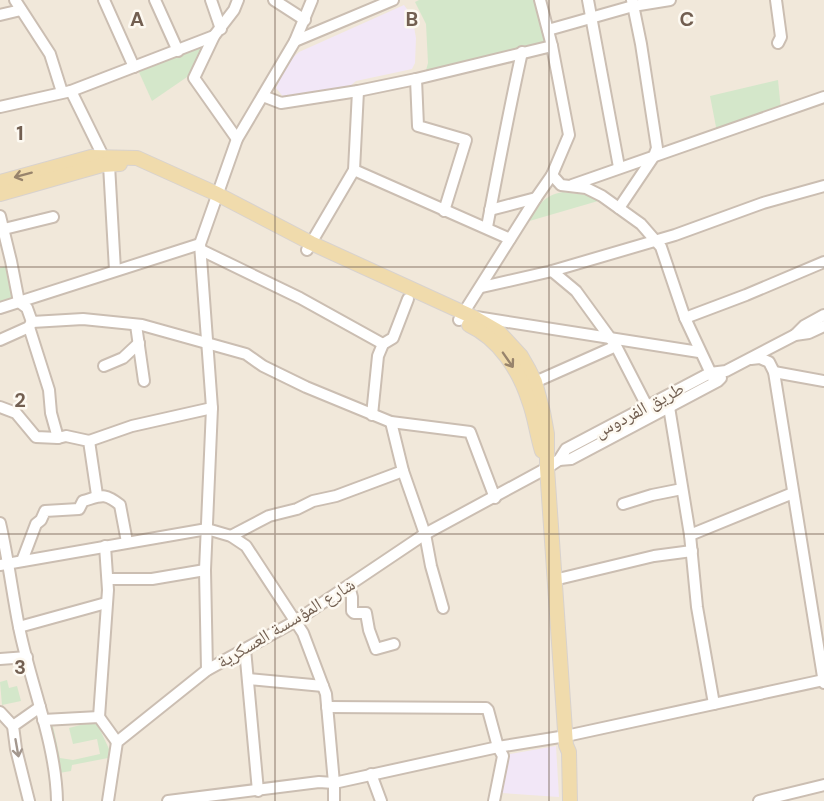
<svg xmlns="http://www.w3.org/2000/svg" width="824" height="801" font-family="'DM Sans','Noto Naskh Arabic',sans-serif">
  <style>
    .residential { fill: #f1e8da }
    .education { fill: #f2e7f7 }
    .green { fill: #d4e7ca }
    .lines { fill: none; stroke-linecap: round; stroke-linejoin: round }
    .minor-casing { stroke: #cbbeb2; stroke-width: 14 }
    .major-casing { stroke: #d8d2ce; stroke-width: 16 }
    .minor { stroke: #fff; stroke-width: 10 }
    .major { stroke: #f0dbac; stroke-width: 14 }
    .oneway { stroke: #98846c }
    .oneway2 { stroke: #a3978e }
    .grid { fill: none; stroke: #725f51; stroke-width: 1.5; stroke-opacity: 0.55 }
    .labels { text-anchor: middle; stroke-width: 5; stroke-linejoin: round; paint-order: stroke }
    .street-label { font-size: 18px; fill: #725f51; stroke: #fdf9f1 }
    .grid-label { font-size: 20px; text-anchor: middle; font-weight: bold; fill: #725f51; stroke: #fdf9f1; stroke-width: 5; stroke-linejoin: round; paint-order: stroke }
  </style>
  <rect width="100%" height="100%" fill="#faf5eb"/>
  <rect class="residential" x="0" y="0" width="824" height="801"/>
  <g class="education">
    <path d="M404,5L412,16L416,38L415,63L412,69L356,81L348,88L285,99L276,88L288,62L299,52Z"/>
    <path d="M556,746L559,797L502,793L510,754Z"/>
  </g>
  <g class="green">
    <path d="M419,0H536L550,45C508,51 466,59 425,74L428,63L426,24L415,2Z"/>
    <path d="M207,43L187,77L152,101L138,70Z"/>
    <path d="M778,80L781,110L717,132L710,96Z"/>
    <path d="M563,192L586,195L598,201L526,222C537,207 544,195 563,192Z"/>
    <path d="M7,266L17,301L0,306V268Z"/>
    <path d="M7,680L9,688L17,686L21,701L2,705L0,682Z"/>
    <path d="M96,721L109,749L108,758L72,765L71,771L59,773L49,726H53L60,758L73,760L100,754L97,739L73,744L69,728Z"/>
  </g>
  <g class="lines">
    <g class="minor-casing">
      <g id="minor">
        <path d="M15,0L50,54L62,92"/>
        <path d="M104,0L134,67"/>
        <path d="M155,0L178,51"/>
        <path d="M211,0L221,29"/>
        <path d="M274,0L305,20"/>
        <path d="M588,0L619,167"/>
        <path d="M776,0L781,37L778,43"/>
        <path d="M0,15L21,10"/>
        <path d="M548,30L633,6L670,0"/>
        <path d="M295,41L312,0"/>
        <path d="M416,79L418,126L466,140L444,211"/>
        <path d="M71,91L103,156"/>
        <path d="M263,96L281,103L358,91L416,79L552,46"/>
        <path d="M0,107L71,91L214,36"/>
        <path d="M237,139L194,78L214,36L234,10L238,0"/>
        <path d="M109,165L115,270"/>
        <path d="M354,170L510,239"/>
        <path d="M552,175L561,185L586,188L602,196L641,224L661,247L685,318L715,382"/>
        <path d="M572,185L824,97"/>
        <path d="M619,208L654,156L657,148L641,44L632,0"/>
        <path d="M490,210L536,198"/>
        <path d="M0,216L11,261L19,302L27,308L32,322L83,319L142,325L246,354L263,366L306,387L391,422L470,432L495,498"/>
        <path d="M487,227C498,169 509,110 522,52"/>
        <path d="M4,229L53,217"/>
        <path d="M201,250L300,298L383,344"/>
        <path d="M307,250L354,170L358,91"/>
        <path d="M552,271L576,291L616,346L650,412"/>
        <path d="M482,287L552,271L675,235L763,203L824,186"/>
        <path d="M0,308L200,244"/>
        <path d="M476,317L699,352"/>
        <path d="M685,318L746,295L824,262"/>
        <path d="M459,320L536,198L552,175L569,135L552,46L540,0"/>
        <path d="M136,325L144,381"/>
        <path d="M29,327L49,390L51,413L58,438L66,436L89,441L97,495"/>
        <path d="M795,335L804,326L824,315"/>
        <path d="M0,340L29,327L31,323"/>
        <path d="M751,359L760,358L769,362L774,372L824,683"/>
        <path d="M104,366L123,358L139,343"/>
        <path d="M774,372L824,381"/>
        <path d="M535,382L616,346"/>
        <path d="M0,407L16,413L36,437L58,438"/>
        <path d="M669,407L690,535L697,607L714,704"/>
        <path d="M372,415L378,356L383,344L393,338L408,299"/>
        <path d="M391,422L403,471L425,534L431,566L443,608"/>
        <path d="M89,441L132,426L212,408"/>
        <path d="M559,460L571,459L718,381L721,378"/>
        <path d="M623,504L652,495L682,489"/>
        <path d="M0,523C8,557 12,592 19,627C30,683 56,743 57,801"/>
        <path d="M690,535L793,493"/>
        <path d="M231,536L269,516L297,509L313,501L336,496L403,471"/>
        <path d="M22,561L36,524L41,520L45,511L79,509L83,501C101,496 104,492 120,505L127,542"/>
        <path d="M0,565L207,529L231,536L246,546L303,633L326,694L334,783V801"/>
        <path d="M108,579H152L205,570"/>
        <path d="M554,580L654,556L692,551"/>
        <path d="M349,586L352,597V611L354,613H366L369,630L376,649L394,644"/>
        <path d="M19,627L106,603"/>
        <path d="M245,649L258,791"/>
        <path d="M0,659L27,657"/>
        <path d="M207,670L205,570L212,408L200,244L237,139L295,41L393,0"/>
        <path d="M249,679L323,686"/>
        <path d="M327,707L486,708L488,710L498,747L503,756L494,801"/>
        <path d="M0,712L13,726"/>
        <path d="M99,717L108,590L105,546"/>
        <path d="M43,720L99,717L117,742"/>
        <path d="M371,774L381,801"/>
        <path d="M29,801L16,749L13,726L40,707"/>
        <path d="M108,801L117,742L207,670L294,622L425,534L547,468L559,460L566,449L710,373L726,371L795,335L809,333L824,326"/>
        <path d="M168,801L319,782L334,783L498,747L566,736L824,680"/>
        <path d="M759,801L824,785"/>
      </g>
    </g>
    <g class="major-casing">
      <g id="major">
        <path d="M0,182L91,157L137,158L217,194L311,243L473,317L499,332L521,356L529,370L535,382L543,412L547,434V468L566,745L569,752L570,801"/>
        <path d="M0,194L102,165L120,164"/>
        <path d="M469,325C499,339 519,370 529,401C535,417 537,435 542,451"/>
      </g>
    </g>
    <use href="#minor" class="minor"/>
    <use href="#major" class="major"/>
  </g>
  <defs><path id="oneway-shaft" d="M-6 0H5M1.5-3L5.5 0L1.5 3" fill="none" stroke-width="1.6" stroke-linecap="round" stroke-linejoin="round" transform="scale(1.5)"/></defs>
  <g class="oneway">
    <use href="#oneway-shaft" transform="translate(23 175) rotate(165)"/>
    <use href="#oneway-shaft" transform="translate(508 360) rotate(55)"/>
  </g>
  <use class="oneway2" href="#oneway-shaft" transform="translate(17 748) rotate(80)"/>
  <path class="grid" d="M275,0V801M549,0V801M0,267H824M0,534H824"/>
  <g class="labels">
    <g class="street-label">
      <text transform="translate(639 410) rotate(-28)" y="6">طريق الفردوس</text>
      <text transform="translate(286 623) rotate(-31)" y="6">شارع المؤسسة العسكرية</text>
    </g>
  </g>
  <g class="grid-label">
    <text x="137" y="26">A</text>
    <text x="412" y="26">B</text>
    <text x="687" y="26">C</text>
    <text x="20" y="140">1</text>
    <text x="20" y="407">2</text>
    <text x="20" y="674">3</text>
  </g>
</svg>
